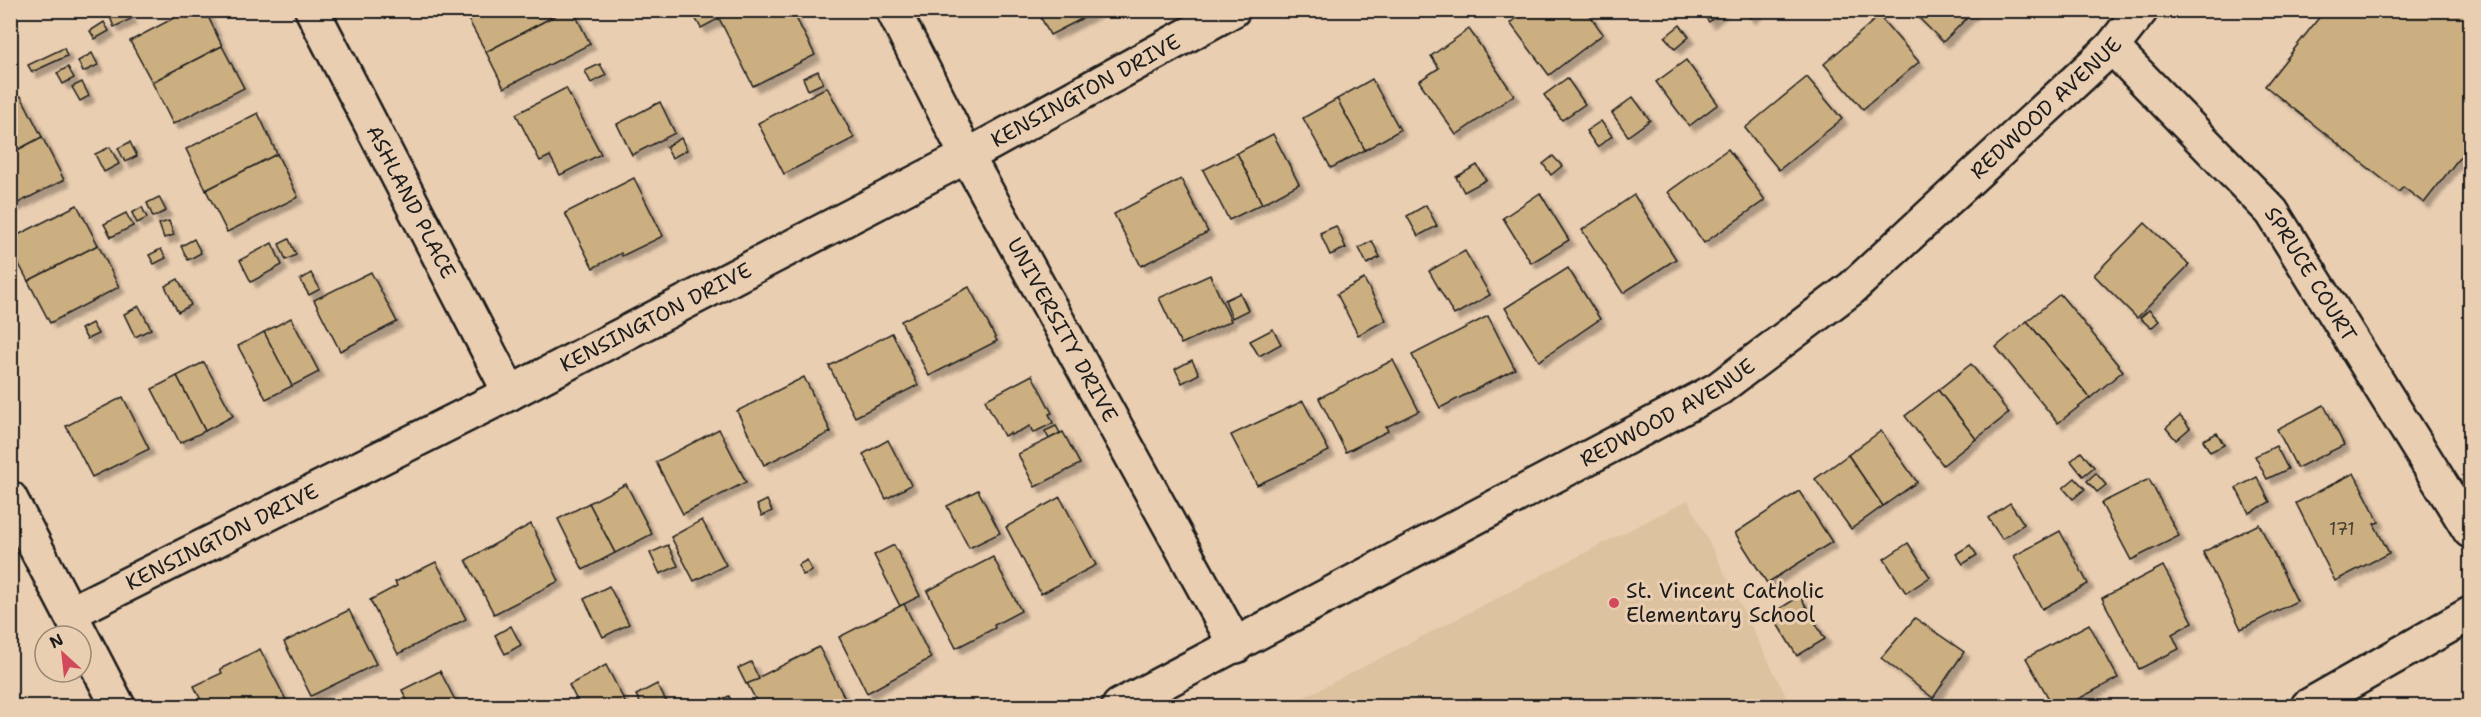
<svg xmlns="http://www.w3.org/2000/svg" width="2481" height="717" font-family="'Shantell Sans',sans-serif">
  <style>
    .built { fill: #ddc2a0 }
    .building { fill: #ccaf81; stroke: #1c1c1c; stroke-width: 1.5; filter: url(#shadow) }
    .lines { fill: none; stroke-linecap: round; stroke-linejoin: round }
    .minor-casing { stroke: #1c1c1c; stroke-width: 38 }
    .minor { stroke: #eaceb1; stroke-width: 33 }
    .poi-dot { fill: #d1495b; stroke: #eaceb1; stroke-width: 2 }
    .labels { text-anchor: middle; stroke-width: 6; stroke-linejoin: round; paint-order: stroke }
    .number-label { font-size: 18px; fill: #484135 }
    .street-label { font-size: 21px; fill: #1c1c1c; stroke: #eaceb1 }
    .poi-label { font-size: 21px; fill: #1c1c1c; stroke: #eaceb1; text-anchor: start }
  </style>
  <defs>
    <filter id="shadow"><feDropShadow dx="5.5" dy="5.5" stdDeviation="1.5" flood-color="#0004"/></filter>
  </defs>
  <rect width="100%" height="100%" fill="#eaceb1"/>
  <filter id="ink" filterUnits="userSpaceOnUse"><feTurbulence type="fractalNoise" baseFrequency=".0167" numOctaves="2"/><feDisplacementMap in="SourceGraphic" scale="12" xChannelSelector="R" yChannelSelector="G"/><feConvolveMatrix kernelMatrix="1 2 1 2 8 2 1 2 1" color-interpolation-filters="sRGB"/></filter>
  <g filter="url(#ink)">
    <path class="built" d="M1688,500L1791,706H1287Z"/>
    <g class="building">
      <path d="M124,10H127L131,19L114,27L110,17Z"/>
      <path d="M189,10H205L222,46L152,82L130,41Z"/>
      <path d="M479,10H566L486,52L467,17Z"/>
      <path d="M566,10H573L590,44L504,88L486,52Z"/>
      <path d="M698,10H713L718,19L701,28L693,14Z"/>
      <path d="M735,10H780L782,14L792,10L815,55L753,86L719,18Z"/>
      <path d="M1037,10H1099L1050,35Z"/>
      <path d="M1527,10H1586L1603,34L1549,75L1510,23Z"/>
      <path d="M1700,10H1723L1709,22Z"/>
      <path d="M1744,10H1760L1750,18Z"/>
      <path d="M1911,10H1975L1943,42Z"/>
      <path d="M2325,10H2470V144L2424,203L2403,187L2399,192L2265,86Z"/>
      <path d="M1879,16L1919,62L1863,109L1824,64Z"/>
      <path d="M104,22L109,31L95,39L90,31Z"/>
      <path d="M1680,25L1689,37L1675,49L1665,37Z"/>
      <path d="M1469,29L1514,95L1456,135L1419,81L1439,68L1431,56Z"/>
      <path d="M222,46L244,88L173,124L152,82Z"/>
      <path d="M64,48L67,56L32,72L28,65Z"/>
      <path d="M92,53L98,65L83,72L78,61Z"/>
      <path d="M1686,60L1718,104L1689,126L1656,82Z"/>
      <path d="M600,64L606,75L591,83L585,71Z"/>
      <path d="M68,67L74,78L63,84L57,73Z"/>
      <path d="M818,71L823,83L808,90L803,78Z"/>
      <path d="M1807,77L1842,119L1779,170L1745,128Z"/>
      <path d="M1567,78L1585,104L1562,120L1544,95Z"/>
      <path d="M1372,79L1400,130L1365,150L1337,99Z"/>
      <path d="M82,82L89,96L80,101L72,87Z"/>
      <path d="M827,87L854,138L784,174L758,123Z"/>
      <path d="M566,88L601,154L560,175L550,156L540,161L516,114Z"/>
      <path d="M21,96L42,137L10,154V101Z"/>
      <path d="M1633,97L1650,120L1628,136L1612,113Z"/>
      <path d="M1337,99L1365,150L1331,168L1303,118Z"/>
      <path d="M660,102L675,133L632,155L617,124Z"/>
      <path d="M258,113L277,154L206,190L186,149Z"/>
      <path d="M1601,121L1612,136L1597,147L1586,131Z"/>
      <path d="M1273,134L1299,184L1262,204L1237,153Z"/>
      <path d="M42,137L64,180L10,207V154Z"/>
      <path d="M681,138L687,150L672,158L666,147Z"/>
      <path d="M130,142L137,156L125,162L118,148Z"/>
      <path d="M110,147L119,164L104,172L95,154Z"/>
      <path d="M1728,149L1765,200L1704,243L1668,192Z"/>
      <path d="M1237,153L1262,204L1229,220L1203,170Z"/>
      <path d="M277,154L298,197L227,232L206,190Z"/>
      <path d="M1553,156L1562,166L1551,175L1543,164Z"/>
      <path d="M1477,165L1486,180L1464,192L1456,177Z"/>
      <path d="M634,178L663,236L622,256L621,253L593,268L565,213Z"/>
      <path d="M1181,179L1208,232L1141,266L1114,214Z"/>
      <path d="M1540,193L1569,240L1531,263L1503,218Z"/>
      <path d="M1634,195L1676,259L1623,293L1582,230Z"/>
      <path d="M159,197L166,211L153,217L147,203Z"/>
      <path d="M77,205L98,245L28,281L10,247V239Z"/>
      <path d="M1426,205L1437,226L1418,236L1407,216Z"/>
      <path d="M142,207L147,218L137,223L132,213Z"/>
      <path d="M126,213L133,226L111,237L104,224Z"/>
      <path d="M169,221L174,235L164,238L159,224Z"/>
      <path d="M2145,223L2189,265L2137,318L2094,275Z"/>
      <path d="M1336,226L1346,248L1330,255L1320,233Z"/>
      <path d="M194,239L201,253L188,260L181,246Z"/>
      <path d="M289,239L296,255L286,260L279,244Z"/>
      <path d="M1372,241L1380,257L1367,264L1359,248Z"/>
      <path d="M272,243L282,265L251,282L240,260Z"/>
      <path d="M98,245L119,287L50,323L28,281Z"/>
      <path d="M161,249L166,258L154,264L149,255Z"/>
      <path d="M1465,251L1490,295L1454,315L1429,271Z"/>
      <path d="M1568,268L1600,319L1539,361L1505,308Z"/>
      <path d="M371,272L397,322L340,351L314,300Z"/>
      <path d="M311,273L320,289L309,295L300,280Z"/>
      <path d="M1210,275L1231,321L1181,344L1159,298Z"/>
      <path d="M178,279L191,305L178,312L165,286Z"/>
      <path d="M1364,279L1386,320L1358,335L1337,294Z"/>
      <path d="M969,287L997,341L929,376L901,321Z"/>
      <path d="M1240,293L1248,310L1232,318L1225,300Z"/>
      <path d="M2060,294L2123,371L2090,398L2027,321Z"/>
      <path d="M139,306L151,329L135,337L124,314Z"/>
      <path d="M2149,310L2159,321L2151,328L2140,318Z"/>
      <path d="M1488,316L1515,369L1440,408L1412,355Z"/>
      <path d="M291,318L319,372L292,386L264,332Z"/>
      <path d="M2027,321L2090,398L2058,423L1996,347Z"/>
      <path d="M92,323L98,334L87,339L81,329Z"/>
      <path d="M1273,329L1281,344L1259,356L1250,341Z"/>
      <path d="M264,332L292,386L266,399L238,346Z"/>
      <path d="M892,333L918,385L855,417L829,366Z"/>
      <path d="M1192,360L1199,374L1182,383L1175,369Z"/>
      <path d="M1393,360L1419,411L1386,427L1388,431L1346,452L1319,398Z"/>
      <path d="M204,362L233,416L205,431L177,376Z"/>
      <path d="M1971,364L2009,413L1976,439L1938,390Z"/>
      <path d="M1032,375L1052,413L1049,414L1053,423L1033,433L1030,426L1011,435L1010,433L1004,436L985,400Z"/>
      <path d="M177,376L205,431L180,443L152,389Z"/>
      <path d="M804,377L831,432L764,465L737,411Z"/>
      <path d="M1938,390L1976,439L1943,465L1905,416Z"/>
      <path d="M123,397L149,449L92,477L66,426Z"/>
      <path d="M1303,401L1329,451L1257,485L1231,435Z"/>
      <path d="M2324,405L2344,445L2297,468L2277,429Z"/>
      <path d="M2180,416L2190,428L2176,440L2166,428Z"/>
      <path d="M1056,426L1060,433L1049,439L1045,431Z"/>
      <path d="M719,429L746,482L683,514L656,462Z"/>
      <path d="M1881,431L1917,482L1883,506L1848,455Z"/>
      <path d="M1063,432L1080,464L1035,487L1018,454Z"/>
      <path d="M2217,433L2224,445L2210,452L2203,440Z"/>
      <path d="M888,440L911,485L886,499L863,454Z"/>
      <path d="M2276,446L2288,469L2267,479L2255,456Z"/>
      <path d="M2081,452L2094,467L2083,476L2071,461Z"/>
      <path d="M1848,455L1883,506L1851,529L1815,479Z"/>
      <path d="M2096,473L2106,485L2097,492L2087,481Z"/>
      <path d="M2354,473L2379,522L2374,524L2389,553L2335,581L2296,503Z"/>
      <path d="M2257,477L2270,502L2249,513L2236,488Z"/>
      <path d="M2075,478L2085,489L2073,499L2063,488Z"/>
      <path d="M2149,479L2179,536L2131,560L2101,503Z"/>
      <path d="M626,484L652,534L615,553L589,503Z"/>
      <path d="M978,490L1000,533L969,548L947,506Z"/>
      <path d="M1799,491L1832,542L1767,583L1735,533Z"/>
      <path d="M1060,497L1096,565L1041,594L1006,527Z"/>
      <path d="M767,500L772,511L762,516L757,505Z"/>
      <path d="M589,503L615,553L583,570L558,519Z"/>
      <path d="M2010,503L2024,524L2002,539L1988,518Z"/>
      <path d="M702,520L726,565L694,581L671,537Z"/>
      <path d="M531,524L559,581L494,614L466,560Z"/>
      <path d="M2259,524L2297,601L2241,629L2203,552Z"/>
      <path d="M2060,531L2088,584L2042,609L2014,556Z"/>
      <path d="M1908,543L1930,577L1906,593L1884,559Z"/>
      <path d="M668,545L678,566L660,574L650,553Z"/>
      <path d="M894,545L920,596L900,606L874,555Z"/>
      <path d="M1970,545L1977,555L1963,564L1956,554Z"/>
      <path d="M993,557L1021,611L994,625L995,628L956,648L927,591Z"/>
      <path d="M807,560L812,571L803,575L798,565Z"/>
      <path d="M436,562L466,619L398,654L370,600L397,586L395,582Z"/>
      <path d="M2163,566L2193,622L2172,634L2179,649L2139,669L2102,598Z"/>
      <path d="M609,586L629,624L603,637L584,599Z"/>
      <path d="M1800,596L1825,639L1797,656L1771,614Z"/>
      <path d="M904,604L931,658L867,693L839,637Z"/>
      <path d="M349,610L376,664L311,696L284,642Z"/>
      <path d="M1915,618L1964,652L1933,698L1881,658Z"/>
      <path d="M2089,624L2118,678L2065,706H2053L2026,658Z"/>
      <path d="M511,626L521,645L505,654L495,635Z"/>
      <path d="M819,647L846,701L835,706H759L747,683Z"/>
      <path d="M260,649L289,706H204L194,686L222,673L220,669Z"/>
      <path d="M751,662L759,679L746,684L738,668Z"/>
      <path d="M606,665L627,706H580L569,685Z"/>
      <path d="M440,671L458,706H410L402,690Z"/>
      <path d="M657,684L667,703L660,706H642L636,695Z"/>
      <path d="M729,696L734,706H708Z"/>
      <path d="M1627,701L1628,703L1633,701L1636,706H1616Z"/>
    </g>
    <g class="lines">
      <g class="minor-casing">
        <g id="minor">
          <path id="s1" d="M312,10L510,393"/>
          <path id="s2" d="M893,10L967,156L1236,646"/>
          <path id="s3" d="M2112,47L2272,212L2470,531"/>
          <path d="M10,498L118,706"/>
          <path id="s4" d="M70,613L510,393L967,156L1233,10"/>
          <path id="s5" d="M1119,706L1718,389L1852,288L2112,47L2141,10"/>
          <path d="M2308,706L2470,614"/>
        </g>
      </g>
      <use href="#minor" class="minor"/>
    </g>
  </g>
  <circle class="poi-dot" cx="1614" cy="603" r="6"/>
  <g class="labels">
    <g class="number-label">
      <text x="2342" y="535">171</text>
    </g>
    <g class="street-label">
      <text dy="7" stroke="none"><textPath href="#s4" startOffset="1142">KENSINGTON DRIVE</textPath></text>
      <text dy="7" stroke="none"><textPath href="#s5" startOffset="1110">REDWOOD AVENUE</textPath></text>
      <text dy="7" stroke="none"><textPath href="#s1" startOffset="216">ASHLAND PLACE</textPath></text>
      <text dy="7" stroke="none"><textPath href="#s3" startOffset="303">SPRUCE COURT</textPath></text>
      <text dy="7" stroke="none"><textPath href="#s4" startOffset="656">KENSINGTON DRIVE</textPath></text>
      <text dy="7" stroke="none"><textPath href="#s2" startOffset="362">UNIVERSITY DRIVE</textPath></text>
      <text dy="7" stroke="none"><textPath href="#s5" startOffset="622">REDWOOD AVENUE</textPath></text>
      <text dy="7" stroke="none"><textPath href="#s4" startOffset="170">KENSINGTON DRIVE</textPath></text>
    </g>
    <g class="poi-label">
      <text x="1626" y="598">St. Vincent Catholic<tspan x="1626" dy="24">Elementary School</tspan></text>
    </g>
  </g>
  <rect width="2481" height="717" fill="none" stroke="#eaceb1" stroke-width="36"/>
  <rect x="18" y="18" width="2445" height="681" fill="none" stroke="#1c1c1c" stroke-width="2" filter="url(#ink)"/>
  <g transform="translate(63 654) rotate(333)"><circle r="28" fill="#eaceb1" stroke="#988775" stroke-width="1.5"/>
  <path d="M0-4.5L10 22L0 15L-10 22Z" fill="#d1495b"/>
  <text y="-9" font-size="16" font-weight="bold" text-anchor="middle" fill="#1c1c1c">N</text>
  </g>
</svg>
